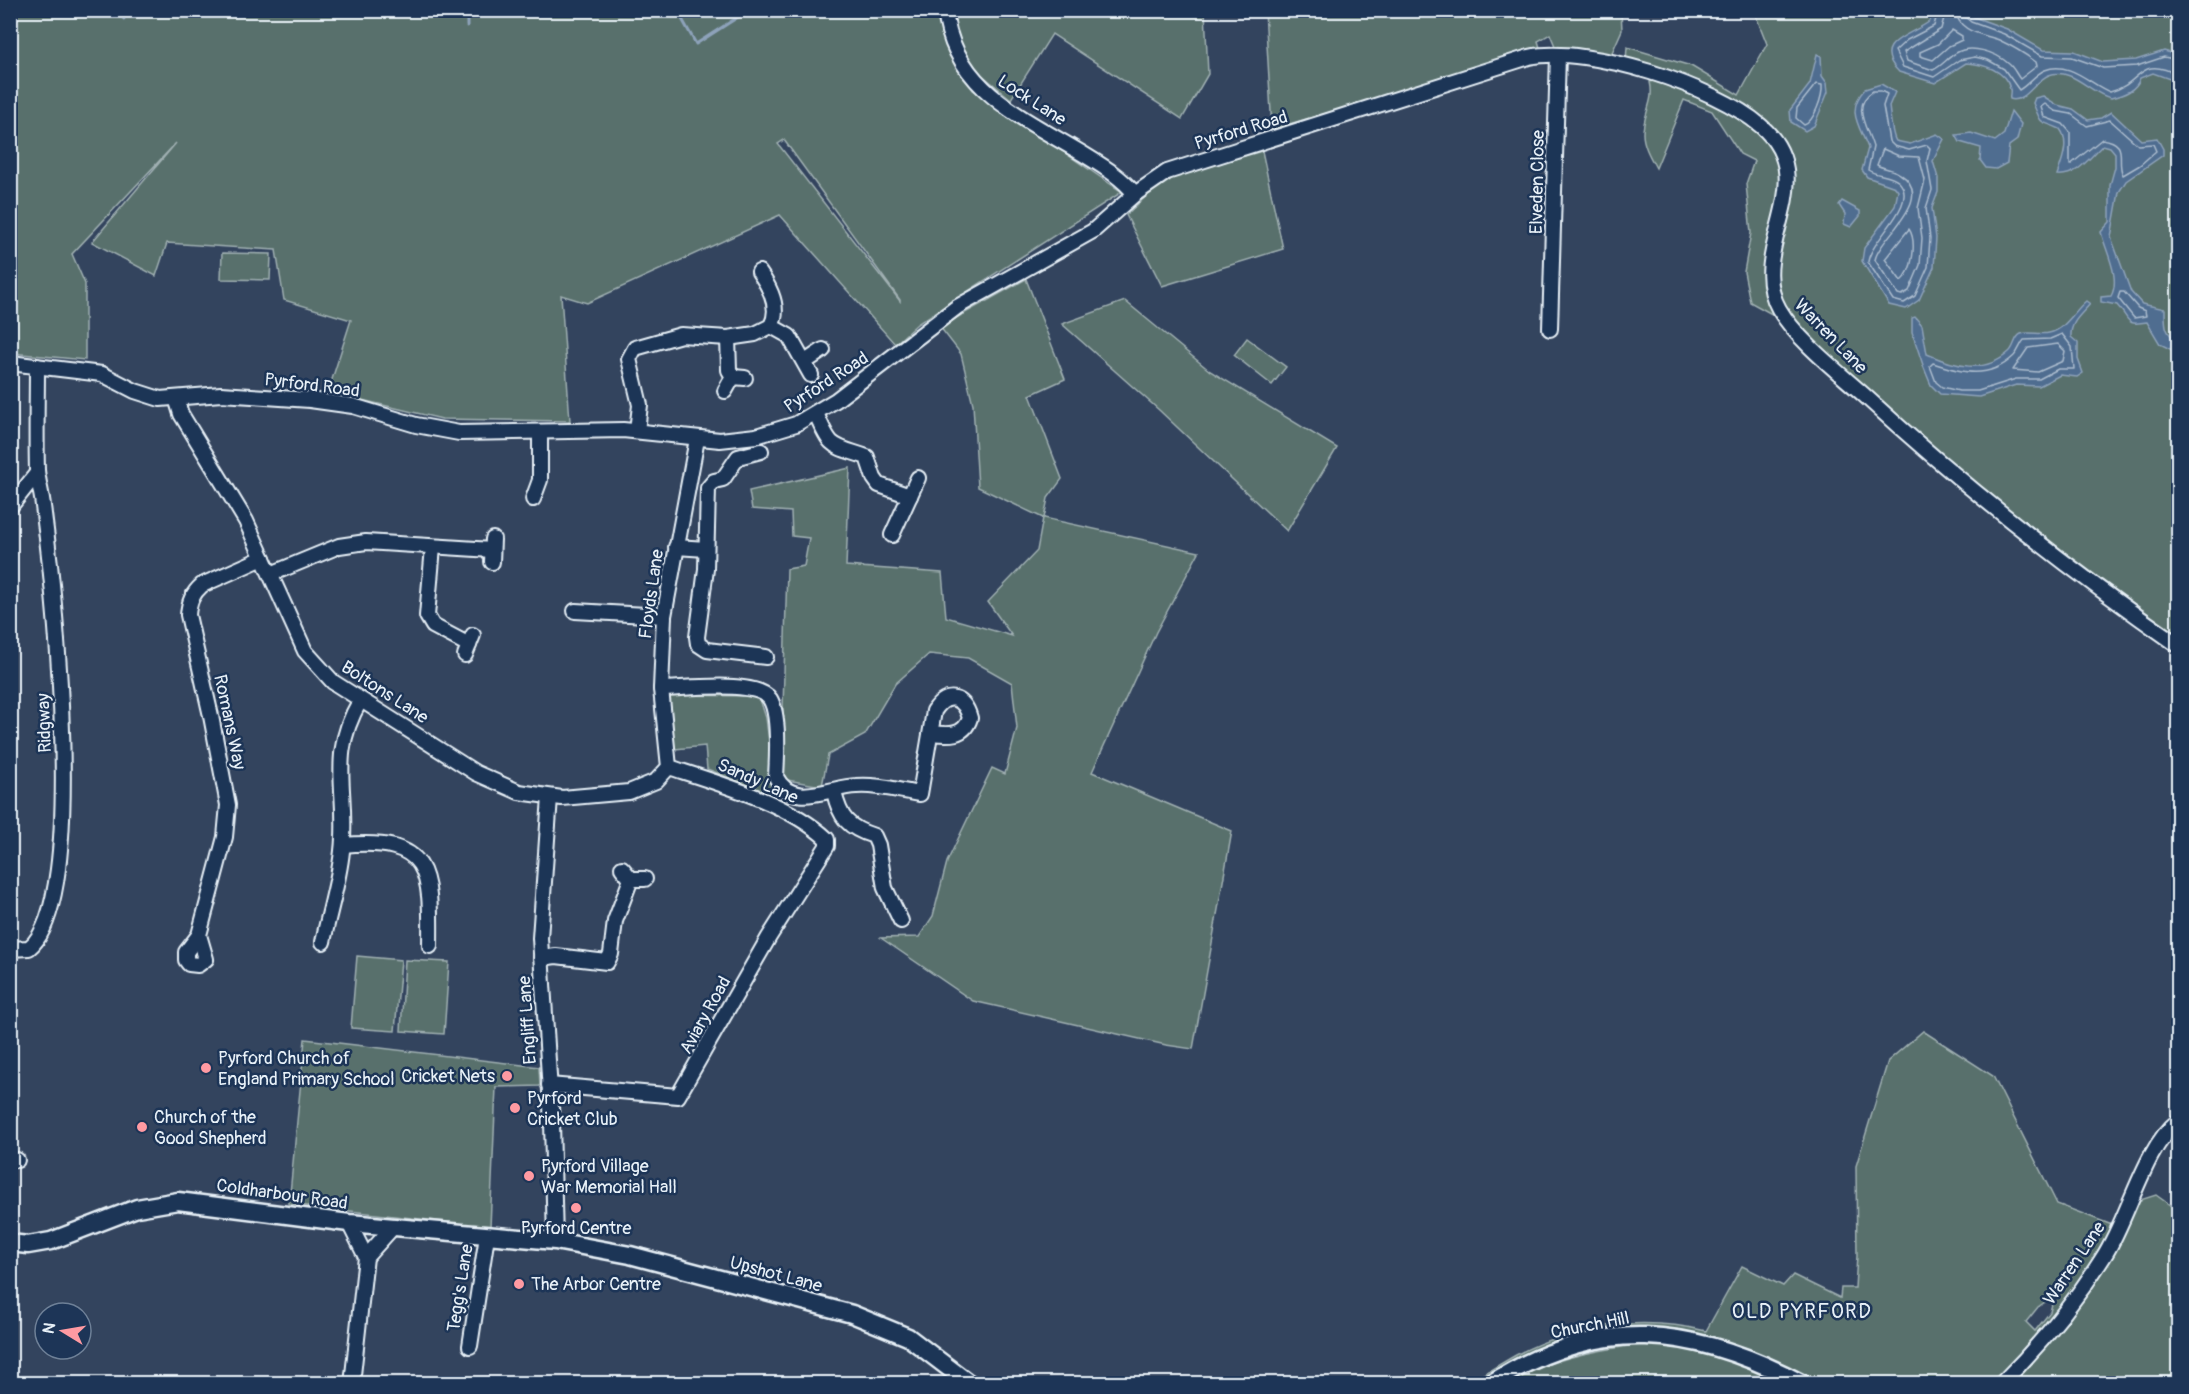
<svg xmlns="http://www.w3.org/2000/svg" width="2189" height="1394" font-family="Pangolin,sans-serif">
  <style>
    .green { fill: #58706c; stroke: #a0b0b2; stroke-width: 1.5; fill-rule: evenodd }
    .water { fill: #506d90; stroke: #8da2ba; stroke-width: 1.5 }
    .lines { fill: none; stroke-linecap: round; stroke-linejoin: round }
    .shore { stroke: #abbcce; stroke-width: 1.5 }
    .stream { stroke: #8da2ba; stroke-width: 3 }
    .minor-casing { stroke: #e8f1f8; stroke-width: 18 }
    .major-casing { stroke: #e8f1f8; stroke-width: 21 }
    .minor { stroke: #1d3557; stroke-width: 14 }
    .major { stroke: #1d3557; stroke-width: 16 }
    .poi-dot { fill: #ff9aa2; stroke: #1d3557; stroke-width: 2 }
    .labels { text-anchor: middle; stroke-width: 5; stroke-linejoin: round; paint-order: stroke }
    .street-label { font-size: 18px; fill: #e8f1f8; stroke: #1d3557 }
    .poi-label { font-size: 18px; fill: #e8f1f8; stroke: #1d3557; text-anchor: start }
    .neighbourhood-label { font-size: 20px; letter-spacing: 1.5px; fill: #e8f1f8; stroke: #1d3557 }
  </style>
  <rect width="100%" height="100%" fill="#33445e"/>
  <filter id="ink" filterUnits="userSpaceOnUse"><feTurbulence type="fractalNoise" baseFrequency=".0167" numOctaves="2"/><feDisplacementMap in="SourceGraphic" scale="12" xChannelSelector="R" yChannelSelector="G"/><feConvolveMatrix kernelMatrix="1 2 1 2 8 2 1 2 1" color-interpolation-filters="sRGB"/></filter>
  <g filter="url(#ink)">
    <g class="green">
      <path d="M949,10L1205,11L1208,74L1182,119L1052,34L1011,99L975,69L947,22Z"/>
      <path d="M10,11H941L953,58L973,90L1122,192L917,324L895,344L780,215L587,303L561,295L570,421L442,419L328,392L351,320L284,300L276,250L167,243L156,276L92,242L176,143L72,254L85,284V360L11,353ZM784,140L900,300V301L778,144Z"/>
      <path d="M1265,11H1621L1622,30L1610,57L1560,49L1555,46L1550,34L1538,41L1541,51L1272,129Z"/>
      <path d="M1758,11H2178V641L2031,534L1817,347L1780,303L1773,274L1790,201L1763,122L1626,61L1627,47L1691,66L1739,95L1767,44L1756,16Z"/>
      <path d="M1659,79C1691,93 1731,105 1757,129C1769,141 1784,164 1784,181C1782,228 1743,273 1779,318L1750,302L1744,272L1751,233L1746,184L1754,161L1740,154L1712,111L1684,100L1656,168C1650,157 1643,145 1643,133C1643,114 1655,101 1650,82Z"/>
      <path d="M1262,151L1283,249L1162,286L1126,215L1165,179Z"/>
      <path d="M222,253L271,254L270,280L221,279Z"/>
      <path d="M1026,279L1065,379L1030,395L1062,479L1048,498L1044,518L1199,552L1156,632L1092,772L1232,831L1193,1049L1166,1045L973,1001L881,938L919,937L933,916L947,862L992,768L1005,774L1017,728L1012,683L968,658L929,654L895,684L865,735L828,755L822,786L781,779L787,569L804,566L809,538L792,536L791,512L752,509L749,491L850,468L846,566L942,573L946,617L1012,636L988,602L1037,551L1043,518L978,487L973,404L961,354L940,327Z"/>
      <path d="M1125,301L1210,371L1337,448L1287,531L1159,410L1062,324Z"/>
      <path d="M1247,338L1286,367L1272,385L1234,355Z"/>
      <path d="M668,695L759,696L766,718L776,796L707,769L705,746L675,749Z"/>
      <path d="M357,956L401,960L395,1031L351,1028Z"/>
      <path d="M405,960L449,962L444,1034L401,1031Z"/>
      <path d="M1923,1031L1993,1076L2057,1204L2112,1225C2080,1286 2043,1337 1993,1383H1815L1755,1355L1604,1337L1487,1383L1468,1384C1484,1374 1500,1364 1516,1355C1574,1324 1643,1316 1706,1331L1742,1266L1783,1286L1793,1275L1840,1298L1841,1288H1855L1857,1256L1856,1166L1888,1061ZM2048,1300L2052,1304L2050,1312L2035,1331L2026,1322L2038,1307Z"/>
      <path d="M305,1039L539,1067L540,1086L496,1087L490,1227L289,1204Z"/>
      <path d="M2156,1195L2178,1211V1383L2008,1384L2040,1350L2101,1274L2137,1201Z"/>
      <path d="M1636,1345C1694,1345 1734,1359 1786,1384H1506C1547,1360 1589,1351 1636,1345Z"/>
    </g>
    <g class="water">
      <path d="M1932,11H1968L1974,17L2007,29L2043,50L2074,51L2103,62L2136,60L2164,51L2178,55V82L2153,73L2140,78C2136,91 2123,95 2111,98C2090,94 2073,67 2049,75C2035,80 2025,104 2010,99C2009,96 2011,92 2010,89C2006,70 1983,64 1966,63L1935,83L1899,72C1869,42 1913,35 1930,21Z"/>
      <path d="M1817,54L1821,56L1822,76L1827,83L1828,92L1814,126L1805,131L1791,122L1790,110L1810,84Z"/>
      <path d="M1881,84L1895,92L1889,106C1890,114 1892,136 1896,141L1910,144L1937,134L1944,139L1933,161L1938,178V192L1932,208L1936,238L1934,267L1919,300L1906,309L1889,305L1862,261L1864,248L1895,206L1898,191L1895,187L1867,177L1862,170L1868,148C1860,126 1845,111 1865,89Z"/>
      <path d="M2043,96L2057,105L2073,109L2088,120L2101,118L2111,112L2141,140L2157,138L2163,149V155L2126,181L2119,192L2111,237L2131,292L2142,304L2165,309C2165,324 2164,333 2178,341V353L2160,344L2147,322C2124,326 2131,320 2117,305L2101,302V297L2111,296C2121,278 2106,252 2101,232L2110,222V185L2115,167V153L2110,147L2103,145C2089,158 2077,177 2057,175C2062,161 2070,142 2060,129C2039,119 2043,128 2033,103L2035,98Z"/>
      <path d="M2011,111L2021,124L2017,140L2009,146L2007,163L1996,169L1986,168L1980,160L1981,148L1960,142L1956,135L1971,133L1995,141L2004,134Z"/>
      <path d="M1842,201L1860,211V216L1851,227L1844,224L1845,214L1839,205Z"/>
      <path d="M2086,301L2090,304C2081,315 2070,322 2071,337L2078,343V359L2083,373L2077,377L2060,375L2039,386L2016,385L1979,397L1940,394L1931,385L1924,368L1912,332V318L1915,317L1922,325L1927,354C1954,366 1984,375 2009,352C2015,347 2014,337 2021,334C2029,331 2040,335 2049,333C2066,329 2073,312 2086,301Z"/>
    </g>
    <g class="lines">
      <g class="shore">
        <path d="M1938,10L1934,26L1907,40L1895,51L1903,67L1934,77L1959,60L1975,57L1988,60L2004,69L2019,90C2028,85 2035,74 2045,70C2069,60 2090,84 2110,92C2142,84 2138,54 2178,75"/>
        <path d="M1946,10L1941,29L1904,52L1907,61L1933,70C1942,66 1947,58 1956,53C1971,44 1996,52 2009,64C2014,68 2016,74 2020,79L2037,66L2036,62C2025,54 2012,46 1999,40C1984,34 1957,33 1956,10"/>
        <path d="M1963,10L1965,17L1971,22L2004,34L2042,56L2072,57L2103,68L2137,66L2164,57L2178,60"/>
        <path d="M1952,30L1962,36V40L1949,46L1933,60L1920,56V52L1938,44Z"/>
        <path d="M1816,84L1822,85C1823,96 1814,122 1804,125L1796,118L1797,108Z"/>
        <path d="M1873,91H1881L1887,94L1883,106L1889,141L1894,146L1909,150L1927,145L1930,148L1927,161L1932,190L1926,208L1930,238L1928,267L1915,296L1904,303L1893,300L1868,262C1870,240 1920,204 1899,182C1891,174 1876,176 1868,170L1873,147C1868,128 1850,106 1873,91Z"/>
        <path d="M2045,104L2055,111L2071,114L2087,126L2110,120L2138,145L2153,144L2156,151L2140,165L2123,175C2115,160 2131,143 2102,139L2070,165V132L2063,124L2044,117L2041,107Z"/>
        <path d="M1883,149L1899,156L1919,157L1925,180L1918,208L1922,238L1920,265L1909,291L1902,295L1898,294L1875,260C1879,237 1938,198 1900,174C1893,169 1884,169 1877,165Z"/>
        <path d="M1909,229C1917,241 1913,272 1901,281L1885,259Z"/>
        <path d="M2120,292H2124L2138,308L2145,311L2146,316L2134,318L2118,298Z"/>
        <path d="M2062,334L2072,347L2074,369H2058L2039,379H2016L1978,391H1959L1942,387L1936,382L1930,366L1933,363C1962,373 1989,380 2014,356C2019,351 2020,344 2024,340L2050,339Z"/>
        <path d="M2058,344L2065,351L2063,361L2038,372L2013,370L2028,348Z"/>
      </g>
      <g class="stream">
        <path d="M116,10L124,19"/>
        <path d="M677,10L696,44L749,10"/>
        <path d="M467,26V10"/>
      </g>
      <g class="minor-casing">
        <g id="minor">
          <path d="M945,10C953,91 1027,119 1088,157C1106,168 1122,178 1135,194"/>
          <path d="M759,272C769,286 781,308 771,326L789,336L811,375"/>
          <path d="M1550,329L1558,55"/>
          <path d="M728,338L729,370L733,377"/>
          <path d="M805,362L823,350"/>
          <path d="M10,363L102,374L135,391L160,399L221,394L310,400L353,406L416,425L459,433L623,430L720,440L756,436L796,424L836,400L957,307L1093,231L1135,194L1167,172L1529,57C1589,45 1715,86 1761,126C1825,182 1745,249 1779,309C1797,340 1837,371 1864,395C1965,488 2066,567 2178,645"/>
          <path d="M725,391L733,377L745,378"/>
          <path d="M176,398L181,414L246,521L305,651L333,682L476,773L519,792L562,798L629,792L656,781L669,767L661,689L664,616L697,439"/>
          <path d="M816,413C831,450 832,445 867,457L874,478L879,485L910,496"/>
          <path d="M637,431L640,405L629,359L635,348L681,335L728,338L755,334L771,326"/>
          <path d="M761,451L738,457L723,479L714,481L708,488L706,569L697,637L698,644L707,650L766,657"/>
          <path d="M533,499L540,480V432"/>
          <path d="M10,507L37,473"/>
          <path d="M892,535L918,478"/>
          <path d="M433,547L427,616L433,626L469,645"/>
          <path d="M676,547L706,549"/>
          <path d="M492,562L493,539"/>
          <path d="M271,574L339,546L366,542L492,550"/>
          <path d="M575,611L664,616"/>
          <path d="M465,655L473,635"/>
          <path d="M661,689C684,689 757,679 770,699C780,715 777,758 776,777C792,810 830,787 856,786C877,784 900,791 920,794L934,711C947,691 964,696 970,718C964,737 948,735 931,733"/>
          <path d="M834,792C840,818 848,828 874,836L878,845L885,888L901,921"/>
          <path d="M550,797L540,938L552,1122L555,1241"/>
          <path d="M343,845C431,837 431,871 430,946"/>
          <path d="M622,868L631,879H645"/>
          <path d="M199,935L186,952V960L189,964L198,965L206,959L199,935L225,837L228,805L211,716L188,615C189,602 192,594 202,585L263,558"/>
          <path d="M323,942C329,912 339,881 342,851C349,791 327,758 360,701"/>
          <path d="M10,949L29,948C89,901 53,583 43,506C42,494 38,482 37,470C36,436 37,400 37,366"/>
          <path d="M541,958L556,956L607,962L611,954L615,921L631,879"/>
          <path d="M549,1085L678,1096L769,937L827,846V839C789,803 718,783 669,767"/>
          <path d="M10,1159L17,1160"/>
          <path d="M349,1223L366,1257L352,1384"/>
          <path d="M366,1257L393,1227"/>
          <path d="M470,1346L487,1236"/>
          <path d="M2001,1384C2040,1345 2075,1302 2104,1256C2129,1217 2144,1148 2178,1121"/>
        </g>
      </g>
      <g class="major-casing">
        <g id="major">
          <path d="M10,1243L28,1245L51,1241L137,1208L178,1201L349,1223L555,1241L630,1255L852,1314L908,1337L970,1384"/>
          <path d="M1490,1384C1598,1314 1694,1326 1803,1384"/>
        </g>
      </g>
      <use href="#minor" class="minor"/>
      <use href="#major" class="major"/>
    </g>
  </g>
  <g class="poi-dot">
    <circle cx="206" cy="1068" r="6"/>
    <circle cx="507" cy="1076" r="6"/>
    <circle cx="515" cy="1108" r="6"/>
    <circle cx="142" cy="1127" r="6"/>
    <circle cx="529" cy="1176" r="6"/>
    <circle cx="576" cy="1208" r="6"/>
    <circle cx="519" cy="1284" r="6"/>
  </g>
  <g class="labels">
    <g class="street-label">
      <text transform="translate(1032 100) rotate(33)" y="6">Lock Lane</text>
      <text transform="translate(1241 130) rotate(-17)" y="6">Pyrford Road</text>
      <text transform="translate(1537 182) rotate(-89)" y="6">Elveden Close</text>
      <text transform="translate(1831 336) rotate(46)" y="6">Warren Lane</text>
      <text transform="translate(826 382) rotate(-33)" y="6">Pyrford Road</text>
      <text transform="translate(312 385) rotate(7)" y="6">Pyrford Road</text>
      <text transform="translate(651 594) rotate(-82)" y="6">Floyds Lane</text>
      <text transform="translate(385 692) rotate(33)" y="6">Boltons Lane</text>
      <text transform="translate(230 722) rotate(78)" y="6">Romans Way</text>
      <text transform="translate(44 723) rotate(-92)" y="6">Ridgway</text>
      <text transform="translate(758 781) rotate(24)" y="6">Sandy Lane</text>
      <text transform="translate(705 1015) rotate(-61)" y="6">Aviary Road</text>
      <text transform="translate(527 1020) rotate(-94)" y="6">Engliff Lane</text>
      <text transform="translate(282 1194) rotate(8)" y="6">Coldharbour Road</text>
      <text transform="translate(2074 1263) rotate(-56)" y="6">Warren Lane</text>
      <text transform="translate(776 1274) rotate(15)" y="6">Upshot Lane</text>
      <text transform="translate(460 1288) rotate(-81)" y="6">Tegg's Lane</text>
      <text transform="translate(1590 1325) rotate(-11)" y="6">Church Hill</text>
    </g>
    <g class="poi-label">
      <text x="218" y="1064">Pyrford Church of<tspan x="218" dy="21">England Primary School</tspan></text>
      <text x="495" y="1082" text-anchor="end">Cricket Nets</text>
      <text x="527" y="1104">Pyrford<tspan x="527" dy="21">Cricket Club</tspan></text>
      <text x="154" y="1123">Church of the<tspan x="154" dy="21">Good Shepherd</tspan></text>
      <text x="541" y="1172">Pyrford Village<tspan x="541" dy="21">War Memorial Hall</tspan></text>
      <text x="576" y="1234" text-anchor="middle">Pyrford Centre</text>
      <text x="531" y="1290">The Arbor Centre</text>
    </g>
    <g class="neighbourhood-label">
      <text x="1802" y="1318">OLD PYRFORD</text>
    </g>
  </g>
  <rect width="2189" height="1394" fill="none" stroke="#1d3557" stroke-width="36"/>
  <rect x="18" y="18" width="2153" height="1358" fill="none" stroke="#e8f1f8" stroke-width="2" filter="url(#ink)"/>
  <g transform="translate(63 1331) rotate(281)"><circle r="28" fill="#1d3557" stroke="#6e8097" stroke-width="1.5"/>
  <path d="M0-4.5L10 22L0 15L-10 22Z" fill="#ff9aa2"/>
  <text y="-9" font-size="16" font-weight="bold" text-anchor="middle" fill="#e8f1f8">N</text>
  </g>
</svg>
